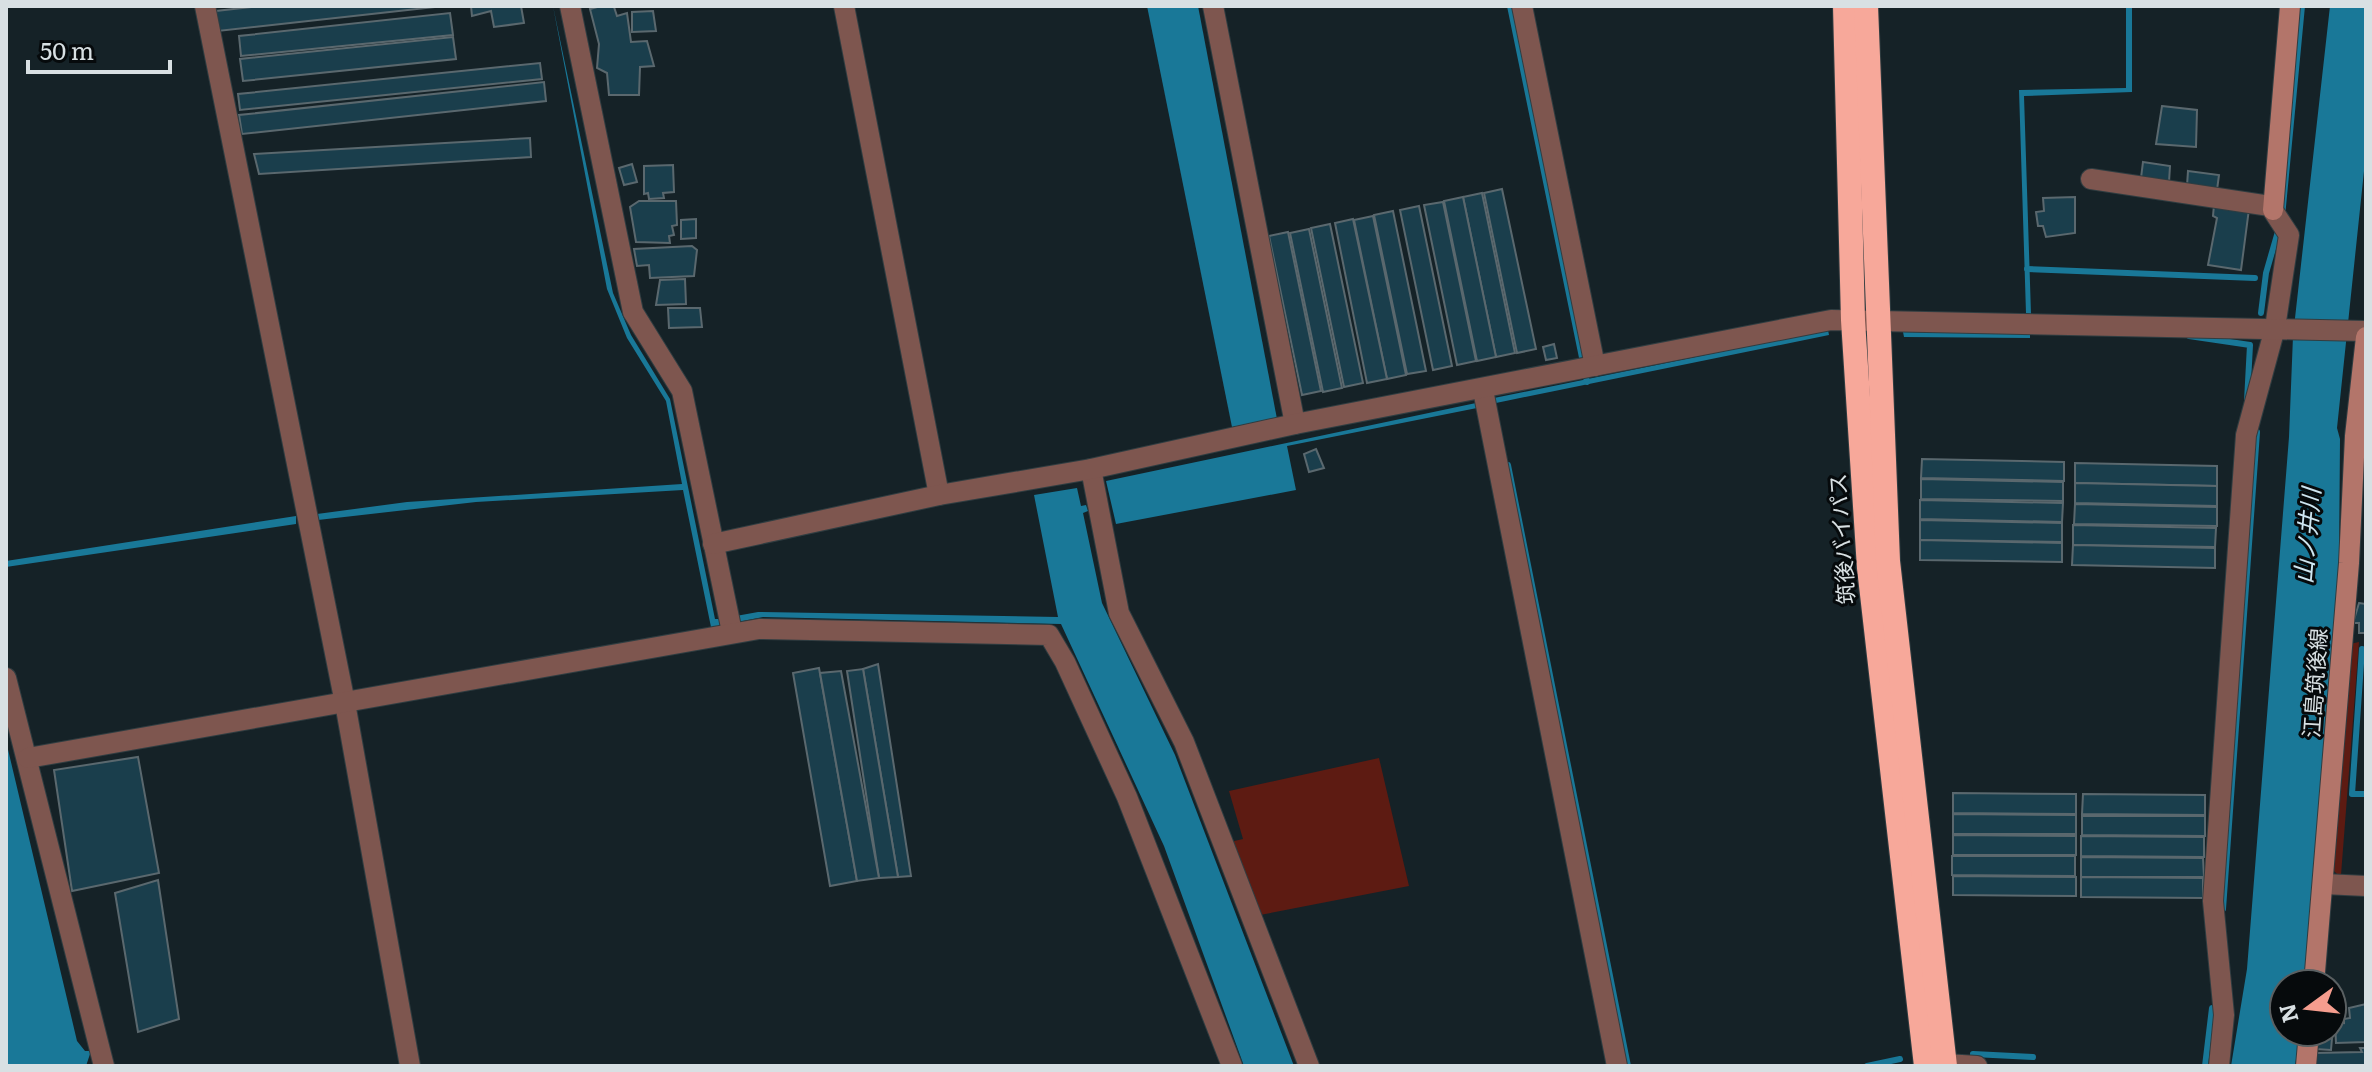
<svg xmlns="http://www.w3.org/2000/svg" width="2372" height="1072" font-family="Literata,'Noto Sans JP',serif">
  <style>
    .green { fill: #5d1b12 }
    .water { fill: #197898 }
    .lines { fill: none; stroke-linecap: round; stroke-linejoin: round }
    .stream { stroke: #197898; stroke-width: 6 }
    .building { fill: #1a3e4c; stroke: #5a686e; stroke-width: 2 }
    .street-casing { stroke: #303d41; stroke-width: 22 }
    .secondary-casing { stroke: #303d41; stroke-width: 22 }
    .highway-casing { stroke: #303d41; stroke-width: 26 }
    .street { stroke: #7e564f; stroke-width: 20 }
    .secondary { stroke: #b3756a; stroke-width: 20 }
    .highway { stroke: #f7a89a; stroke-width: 24 }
    .labels { text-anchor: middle; stroke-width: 6; stroke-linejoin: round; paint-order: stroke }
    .street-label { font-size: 22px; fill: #d8e0e3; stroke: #060a0c }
    .water-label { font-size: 24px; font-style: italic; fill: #cee6f1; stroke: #060a0c }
  </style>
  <rect width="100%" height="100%" fill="#152227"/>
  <g class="green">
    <path d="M2359,642L2341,875H2338L2333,870L2350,644Z"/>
    <path d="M1379,758L1409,886L1260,915L1230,842L1243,839L1229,791Z"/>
  </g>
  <g class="water">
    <path d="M553,6L613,293L631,335L670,399L715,619H719L720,626L711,627L683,490L476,502L318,520L317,514L407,502L682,484L666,401L627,338L607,289Z"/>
    <path d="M1147,6H1198L1277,419L1232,427Z"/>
    <path d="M2126,6H2132V92L2024,96L2031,314L2026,313L2019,90L2126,88Z"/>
    <path d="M2330,6H2366V152L2337,428L2340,439L2339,567L2306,984H2284V1032H2300L2295,1066H2231L2247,969L2289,437L2293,336Z"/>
    <path d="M1828,330L1829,335L1496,403L1494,398Z"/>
    <path d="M1903,332L2025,334L2030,332V338L1904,337Z"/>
    <path d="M1476,403L1477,408L1287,446L1296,490L1116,524L1106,481Z"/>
    <path d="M1077,488L1081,506L1086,505L1088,511L1083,513L1102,603L1175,755L1294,1066H1244L1164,846L1061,624L763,617L738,622L736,616L758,612L1058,617L1034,495Z"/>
    <path d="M296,516V524L6,567V561Z"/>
    <path d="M6,741L77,1041L85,1051H91L86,1066H6Z"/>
  </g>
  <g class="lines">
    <g class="stream">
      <path d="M1510,6L1587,382"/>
      <path d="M2282,217L2302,6"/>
      <path d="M2027,269L2255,278"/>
      <path d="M2261,313L2266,273L2279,228"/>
      <path d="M2189,336L2250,345L2247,401"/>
      <path d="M1508,465L1628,1066"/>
      <path d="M2362,649L2352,794H2366"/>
      <path d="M2223,909L2257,432"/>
      <path d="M1973,1054L2033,1057"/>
      <path d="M1867,1066L1900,1059"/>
      <path d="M2205,1066L2212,1008"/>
    </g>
  </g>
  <g class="building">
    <path d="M260,6H444L218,31L216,11Z"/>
    <path d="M471,6H521L524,23L494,27L491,11L472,16Z"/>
    <path d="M601,6L614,7L617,16L627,13L631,42L647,41L654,66L640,67L639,95H609L607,73L597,68L599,44L590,9Z"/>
    <path d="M653,11L656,31L632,32V12Z"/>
    <path d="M450,13L453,35L241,56L239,36Z"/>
    <path d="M453,37L456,59L243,81L240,59Z"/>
    <path d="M540,63L542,79L240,110L238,94Z"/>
    <path d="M544,82L546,101L242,134L239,115Z"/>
    <path d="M2162,106L2197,110L2196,147L2156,144Z"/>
    <path d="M530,138L531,157L259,174L254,154Z"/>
    <path d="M2143,162L2170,166L2169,182L2141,178Z"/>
    <path d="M632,164L637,182L624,185L619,168Z"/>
    <path d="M673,165L674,192L663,193L664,198L649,199L648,193L644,194V166Z"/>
    <path d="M2188,171L2219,175L2217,190L2187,186Z"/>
    <path d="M1502,189L1536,349L1517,353L1484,193Z"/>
    <path d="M1482,193L1515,353L1496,357L1463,197Z"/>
    <path d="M1463,197L1496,357L1477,361L1444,201Z"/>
    <path d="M2075,197V233L2046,237L2043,226H2038L2036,212L2044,211L2043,198Z"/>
    <path d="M639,201H676L677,225L672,226L674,235L669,236L670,243L636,242L630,207Z"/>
    <path d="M1443,202L1476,361L1457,365L1424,205Z"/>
    <path d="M2214,205L2249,209L2241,270L2208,265L2217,218L2213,216Z"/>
    <path d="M1419,206L1452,366L1433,370L1400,210Z"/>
    <path d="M1393,211L1426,371L1407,374L1374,215Z"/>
    <path d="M1373,216L1406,375L1387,379L1354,220Z"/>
    <path d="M696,219V238L681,239V220Z"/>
    <path d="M1353,219L1387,379L1367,383L1335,223Z"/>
    <path d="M1330,224L1363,383L1344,387L1311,228Z"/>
    <path d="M1309,229L1342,388L1323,392L1290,233Z"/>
    <path d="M1288,232L1321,391L1302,395L1269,236Z"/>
    <path d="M692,246L697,250L694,276L650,278L649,265L637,266L634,249Z"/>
    <path d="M685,279L686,304L656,305L660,280Z"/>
    <path d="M668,308H700L702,327L669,328Z"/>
    <path d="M1554,344L1557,358L1546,360L1543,347Z"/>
    <path d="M1316,449L1324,468L1309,472L1304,454Z"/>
    <path d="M1922,459L2064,462V481L1921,478Z"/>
    <path d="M2075,463L2217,466V486L2075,483Z"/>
    <path d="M1921,479L2063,482V501L1921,499Z"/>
    <path d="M2075,483L2217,486V506L2075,503Z"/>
    <path d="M1920,500L2063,503L2062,522L1920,519Z"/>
    <path d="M2075,504L2217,507V526L2074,524Z"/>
    <path d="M1920,520L2062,523V542L1920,540Z"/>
    <path d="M2073,525L2216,528L2215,547L2073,545Z"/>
    <path d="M1920,540L2062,543V562L1920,560Z"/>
    <path d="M2073,545L2215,548V568L2072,565Z"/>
    <path d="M2359,603L2366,604V633H2359V623H2353Z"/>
    <path d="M878,664L911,876L898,877L863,669Z"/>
    <path d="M819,668L857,881L830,886L793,673Z"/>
    <path d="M863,669L898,877L879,878L847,671Z"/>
    <path d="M841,671L879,878L857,881L820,673Z"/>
    <path d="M138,757L159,873L72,891L54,770Z"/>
    <path d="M1953,793L2076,794V814L1953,813Z"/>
    <path d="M2083,794L2205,795V815L2082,814Z"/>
    <path d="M1953,814L2076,815V834H1953Z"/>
    <path d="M2082,816H2205V836L2082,835Z"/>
    <path d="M1953,835L2076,836V855H1953Z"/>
    <path d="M2081,836L2204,837V857L2081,856Z"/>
    <path d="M1952,856H2075V876L1952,875Z"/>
    <path d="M2081,857L2203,858L2204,877H2081Z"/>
    <path d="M1953,876L2076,877V896L1953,895Z"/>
    <path d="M2081,877L2203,878V898L2081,897Z"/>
    <path d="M158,880L179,1019L138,1032L115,893Z"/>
    <path d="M2366,1004V1042L2336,1043L2335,1021L2344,1023V1019L2350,1018L2349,1008Z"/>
    <path d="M2316,1037L2332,1038L2331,1050L2315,1049Z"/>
    <path d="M2360,1048H2366V1066L2315,1065L2314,1053L2362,1052Z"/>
  </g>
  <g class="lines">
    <g class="street-casing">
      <g id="street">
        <path d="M205,6L345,703L410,1066"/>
        <path d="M570,6L633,312L682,391L732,632"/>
        <path d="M844,6L939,495"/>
        <path d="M1213,6L1295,424"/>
        <path d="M1522,6L1595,366"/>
        <path d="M2091,179L2270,206L2289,235L2275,328L2246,435L2213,901L2224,1015L2219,1066"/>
        <path d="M1483,390L1617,1066"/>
        <path d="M1091,469L1119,613L1184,742L1309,1066"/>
        <path d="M713,544L939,495L1091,469L1295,424L1831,320L2366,331"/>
        <path d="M6,678L104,1066"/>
        <path d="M28,758L759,629L1049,635L1065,662L1127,797L1232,1066"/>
        <path d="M2324,884L2366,886"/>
        <path d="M1930,1063L1977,1066"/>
      </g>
    </g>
    <g class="secondary-casing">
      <g id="secondary">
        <path d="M2273,210L2290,6"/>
        <path d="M2314,984L2349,563L2355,436L2366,337"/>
        <path d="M2306,1066L2309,1032"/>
      </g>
    </g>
    <g class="highway-casing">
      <g id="highway">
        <path d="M1845,6L1853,320L1869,568L1926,1066"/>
        <path d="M1866,6L1888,561L1945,1066"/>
      </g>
    </g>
    <use href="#street" class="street"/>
    <use href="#secondary" class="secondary"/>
    <use href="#highway" class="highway"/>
  </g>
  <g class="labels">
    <g class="street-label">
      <text transform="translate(1842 539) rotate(-94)" y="8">筑後バイパス</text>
      <text transform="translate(2315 683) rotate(-86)" y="8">江島筑後線</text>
    </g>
    <g class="water-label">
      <text transform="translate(2308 536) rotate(-85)" y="8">山ノ井川</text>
    </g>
  </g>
  <rect width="2372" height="1072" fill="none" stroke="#d8e0e3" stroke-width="16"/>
  <g transform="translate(2308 1008) rotate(255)"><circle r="38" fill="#060a0c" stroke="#5a6062" stroke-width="2"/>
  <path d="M0-6L14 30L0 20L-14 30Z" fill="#f59d8e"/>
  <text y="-12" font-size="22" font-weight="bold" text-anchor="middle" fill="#d8e0e3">N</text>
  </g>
  <path d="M28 60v12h142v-12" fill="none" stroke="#d8e0e3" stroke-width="4"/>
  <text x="40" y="60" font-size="24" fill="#d8e0e3" stroke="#060a0c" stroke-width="6" paint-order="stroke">50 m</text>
</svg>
